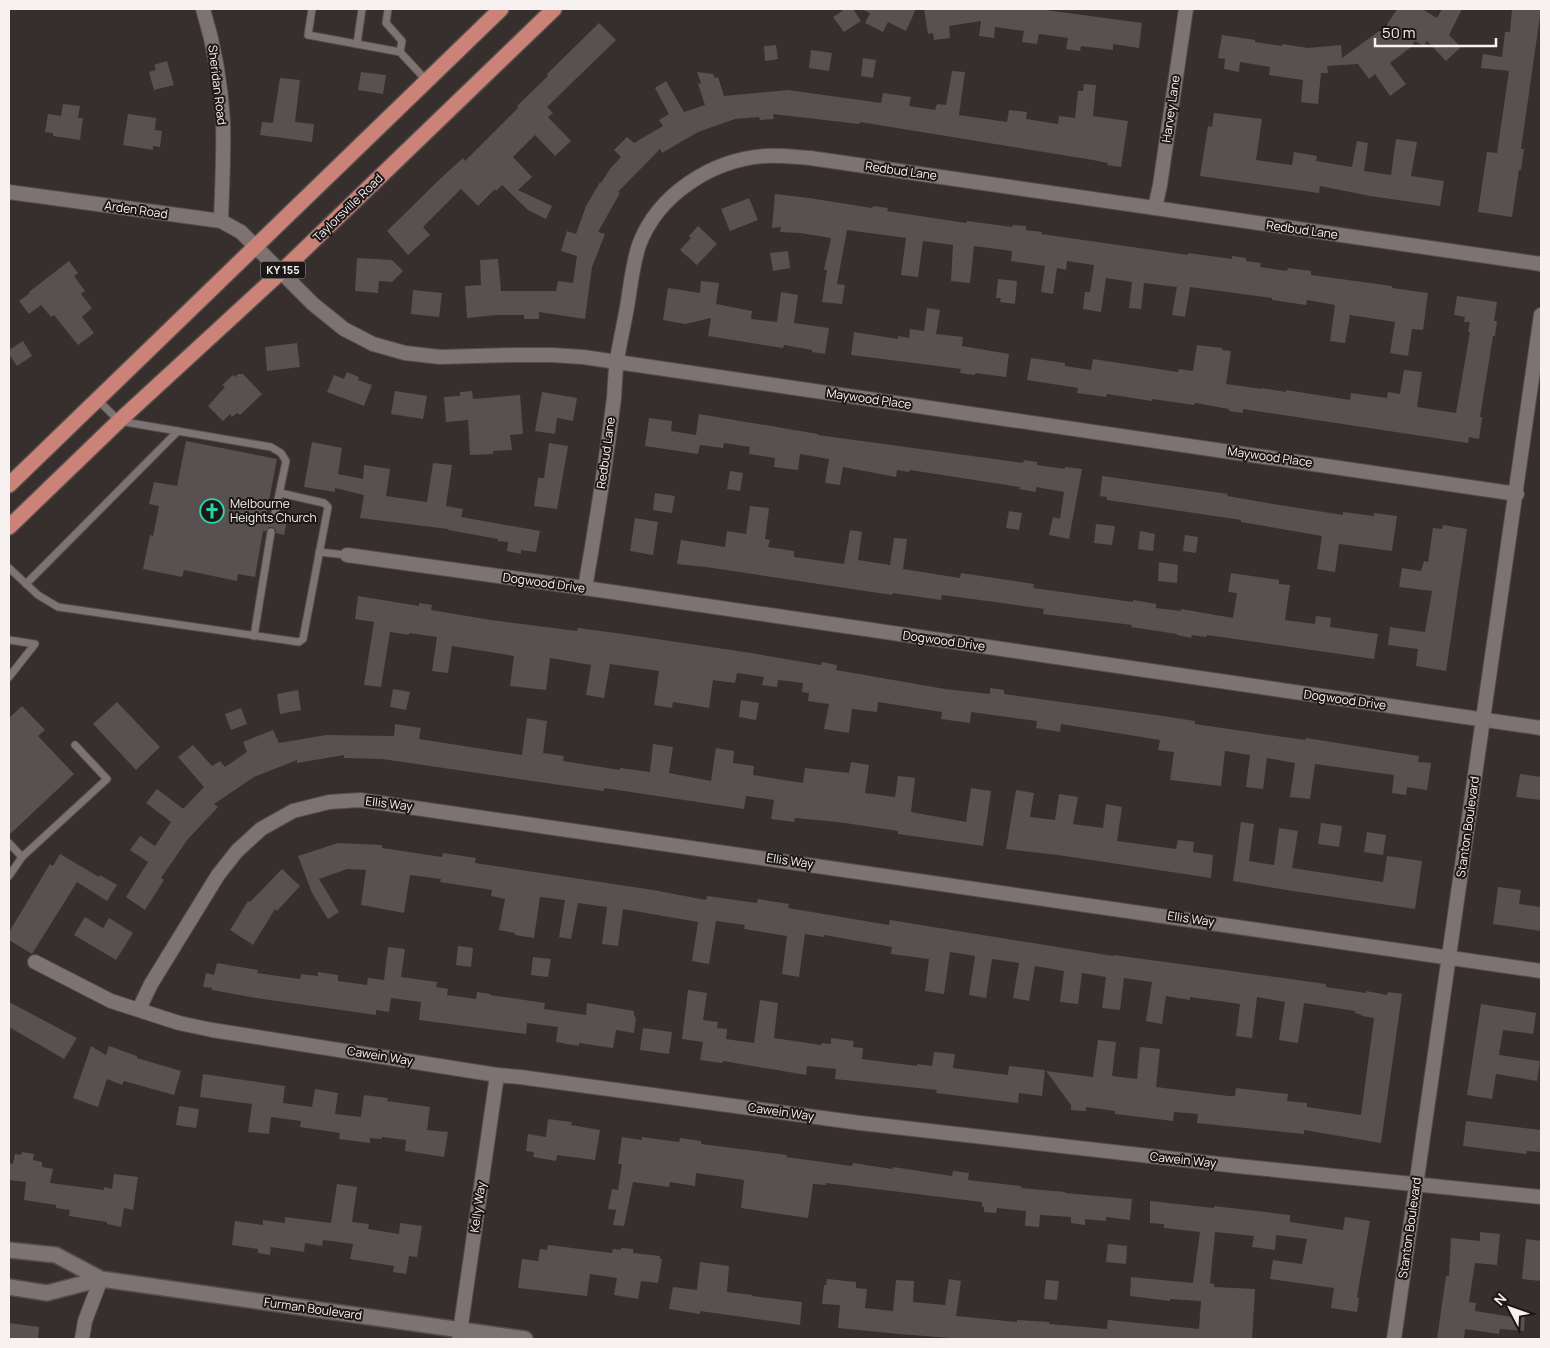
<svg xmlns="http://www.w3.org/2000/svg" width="1550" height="1348" font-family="Manrope,sans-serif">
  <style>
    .building { fill: #59514f }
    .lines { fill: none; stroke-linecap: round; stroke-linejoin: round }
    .lane-casing { stroke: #524c4b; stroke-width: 9 }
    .street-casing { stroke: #524c4b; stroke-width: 16 }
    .secondary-casing { stroke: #524c4b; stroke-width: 18 }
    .primary-casing { stroke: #524c4b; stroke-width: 18 }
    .lane { stroke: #7c7372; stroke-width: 7 }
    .street { stroke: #7c7372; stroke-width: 14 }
    .secondary { stroke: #7c7372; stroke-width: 15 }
    .primary { stroke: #ca8376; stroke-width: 15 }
    .labels { text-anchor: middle; stroke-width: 4; stroke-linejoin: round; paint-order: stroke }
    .shield { fill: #1b1817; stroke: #b5b1b0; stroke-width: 1 }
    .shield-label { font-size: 11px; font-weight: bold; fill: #f7f2f1 }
    .street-label { font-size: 12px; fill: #f7f2f1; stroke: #1b1817 }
    .poi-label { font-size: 12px; fill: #f7f2f1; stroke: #1b1817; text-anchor: start }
  </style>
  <rect width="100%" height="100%" fill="#362f2d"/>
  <g class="building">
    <path d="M845,9H853L861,21L844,32L833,17Z"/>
    <path d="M861,9H916L906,31L888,22L883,32L865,23L870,13Z"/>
    <path d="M924,9H1038L1142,23L1139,48L1113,44V50L1081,46L1080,51L1066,49L1068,38L1039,34L1037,44L1022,42L1024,31L995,27L994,38L979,36L981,21L949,26L950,38L934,40L933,33L928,34Z"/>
    <path d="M1397,9H1422L1437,18L1442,9H1462L1449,35L1461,47L1446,61L1427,41L1424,46L1415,41L1411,47L1390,63L1406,84L1390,96L1375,74L1369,79L1358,64L1327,66L1328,73H1321L1318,104L1301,102L1303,80L1269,75L1270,67L1240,62L1239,72L1224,69L1225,59L1218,58L1222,35L1255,40V42L1282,46V44L1308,48L1341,45L1342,58L1386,26Z"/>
    <path d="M1512,9H1541L1521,149H1524L1521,170H1519L1512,217L1478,212L1487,152L1497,153L1509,71L1481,68L1483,54L1502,57L1505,32H1510Z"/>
    <path d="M599,23L616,40L547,107L553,113L548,117L571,141L555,156L535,135L513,157L532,177L518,190L552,206L546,219L528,210L502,185L496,191L495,189L478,206L461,189L423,227L430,235L408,255L387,231L440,179L463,158L465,161L518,108L517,106L548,76L547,74Z"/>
    <path d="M776,45L778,59L765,61L764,46Z"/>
    <path d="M811,50L832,53L829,71L809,68Z"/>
    <path d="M863,58L876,60L873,78L861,76Z"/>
    <path d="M167,61L174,85L154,90L149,72L156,70L154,65Z"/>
    <path d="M952,71L965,72L959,115L1007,122L1009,110L1027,112L1026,119L1058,124L1059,116L1075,118L1078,91H1083L1084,84L1096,85L1093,116L1128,121L1121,167L1107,165L1108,163L1093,160L860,122L859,124L773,114L774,119L760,120L759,117L735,119L698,132L662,153L660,149L618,192L620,193L598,232L605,234L592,267L585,319L539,312V319H524V315H496L467,318L465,286L481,285L480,260L498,259L501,291H556L558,281L573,283L577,256L561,251L567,231L576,234L586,206L600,182L601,183L610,169L621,157L614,150L627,137L634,143L663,126L659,120L669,114L655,88L666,81L684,112L705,105L698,84L701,83L697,72L713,74L715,78L718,77L724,96L788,90L881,103L883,93L911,97L909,106L935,110L937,104L946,105Z"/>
    <path d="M361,72L386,75L383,94L358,90Z"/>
    <path d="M280,78L300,80L295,122L314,124L312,142L260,135L262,122L273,123Z"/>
    <path d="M63,104L80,106L78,118H83L80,140L53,136V133L45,132L48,114L61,116Z"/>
    <path d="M1214,113L1262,119L1256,160L1292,165L1294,152L1317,156L1316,161L1352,167L1357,141L1368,143L1364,171L1391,175L1396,139L1417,142L1411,176L1444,181L1440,206L1370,196L1320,186L1319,193L1200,176L1208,126L1212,127Z"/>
    <path d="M128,114L156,118L155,130L162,131L160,147L153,146V150L123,145Z"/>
    <path d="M775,194L809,198L872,208L873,206L888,208L887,211L966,223L967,221L1012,227L1013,225L1026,226V230L1042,232L1041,234L1188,255V253L1232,259V256L1246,258V261L1261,263L1260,267L1287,271L1288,268L1311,271V275L1392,286V288L1428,293L1423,330L1412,329L1408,356L1390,353L1395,322L1350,315L1345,343L1330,341L1335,305L1307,300L1306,305L1272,300V298L1190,287L1185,317L1172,315L1177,287L1144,283L1141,309L1129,308L1132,282L1106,278L1101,312L1083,309L1085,292H1090L1094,265L1067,261L1066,270L1057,268L1053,294L1041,292L1045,266L1011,261L1012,251L974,246L970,283L951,281L953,245L923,241L918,277L901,275L906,238L847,230L837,284L845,285L842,304L822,302L827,270H824L831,238L800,233L780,232L781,227L772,228Z"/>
    <path d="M749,198L758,220L730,231L721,209Z"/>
    <path d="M698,226L717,244L697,265L680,250L691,238L689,236Z"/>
    <path d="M788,251L790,268L773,271L770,253Z"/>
    <path d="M357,258L392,260L403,271L392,282L379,281L378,293L355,291Z"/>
    <path d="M69,261L78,273L74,276L85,291L81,294L92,308L82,317L94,333L78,345L54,315L51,317L41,305L29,314L19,301L30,293L29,292Z"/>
    <path d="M998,279L1017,281L1015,304L1000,302L1001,298H996Z"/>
    <path d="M701,281L719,283L716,304L752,311L751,319L777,322L781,292L798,295L794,323L829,328L825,354L812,352V350L784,345L783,348L708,336L711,318L685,324L663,320L668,288L700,293Z"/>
    <path d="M413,290L442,293L439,317L411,314Z"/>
    <path d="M1457,296L1497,302L1494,321H1497L1495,336H1493L1480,417H1482V419L1479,439L1469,437L1468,443L1243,409V413L1229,411V409L1195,403L1194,405L1152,399V401L1107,394L1106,397L1077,393L1078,388L1027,380L1031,358L1065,363V366L1091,370L1093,359L1178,372L1179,369L1193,371L1197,345L1222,348V350L1231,351L1226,384L1262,389V388L1286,392V390L1350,400L1351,393L1387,398L1388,392L1400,394L1404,370L1422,372L1417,407L1456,413L1470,332H1468L1470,322H1464L1465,317L1454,315Z"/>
    <path d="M927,308L940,310L936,334L963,337L962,346L1009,354L1006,377L975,373V375L960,373L961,369L851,355L854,332L898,339V336L909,338L910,329L924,331Z"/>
    <path d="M23,341L32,356L17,366L9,354V350Z"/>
    <path d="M297,343L300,367L267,371L265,347Z"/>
    <path d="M347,372L359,377L358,380L372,385L364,406L327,392L334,375L344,379Z"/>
    <path d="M238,374H243L262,394L240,415L237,413L232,417L230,414L223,421L208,406L225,387L222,385L233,375L235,377Z"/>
    <path d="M395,391L427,396L423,419L391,414Z"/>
    <path d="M472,391L473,399L520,395L523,434L510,435L512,450L493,451V454L470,455L468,420L446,422L444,397L460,396V392Z"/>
    <path d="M542,392L577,398L573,421L557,418L555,434L535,431Z"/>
    <path d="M699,414L818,434V435L1023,463L1024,460L1037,462V465L1065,469V467L1082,469L1069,539L1049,535L1053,517L1060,519L1064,492L1036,487V492L1019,489L1020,487L910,470L909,472L897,470L896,477L843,467L840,485L825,483L829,459L800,454L798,470L774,467L775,458L749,454L750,447L724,443L723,448L700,445L698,454L645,446L649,418L672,421L671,431L696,435Z"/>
    <path d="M186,441L277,459L266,516L269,517L270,522L273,523L278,522L279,519L287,521L284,535L276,533V530L272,527H269L266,531H263L255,577L238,574L237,581L184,570L182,577L143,569L150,535L153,536L159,506L149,504L154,482L177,486Z"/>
    <path d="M312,442L342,448L338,474L363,479L364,465L390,469L386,496L427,502L433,463L452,465L446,506L463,509L461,517L540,531L536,552L521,550V554L507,551L508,542L498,541V539L448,530V529L360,518L364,495L335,488V492L304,487Z"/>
    <path d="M549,443L568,446L557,509L534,506L538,478H544Z"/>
    <path d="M730,471L743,473L740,491L727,489Z"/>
    <path d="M1102,476L1228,494L1227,496L1273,504L1343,515V512L1374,516V513L1397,516L1392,551L1339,544L1335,572L1317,569L1322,536L1241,522V520L1107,500V497L1100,496Z"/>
    <path d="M655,493L675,496L672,513L653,510Z"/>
    <path d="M750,506L769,508L765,539L770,540L768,547L794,551V557L844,564L850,530L862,532L858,560L890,565L894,538L907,539L903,569L960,578L961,573L1034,584L1033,588L1133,602V600L1156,604V608L1181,611V609L1233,618L1237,593L1228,592L1231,573L1279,580V584L1290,585L1285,620L1315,624L1316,616L1331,618L1330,627L1378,634L1374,659L1207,635L1206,637L1192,635L1191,638L1177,635V634L1131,627L1132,625L1043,614L1044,609L987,601L942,595L941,600L893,593L892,595L706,567L677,564L681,540L725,547L727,531L746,534Z"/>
    <path d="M1009,511L1022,513L1019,530L1006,528Z"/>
    <path d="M635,518L658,522L653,555L630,551Z"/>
    <path d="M1096,524L1115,526L1112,545L1094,543Z"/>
    <path d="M1443,525L1467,529L1446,671L1416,666L1418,649L1388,645L1390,627L1425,632L1432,591L1399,587L1402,568L1421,571L1424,561L1428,562L1433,528L1442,529Z"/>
    <path d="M1140,531L1155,534L1153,551L1138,549Z"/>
    <path d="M1185,535L1198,537L1196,553L1183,551Z"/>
    <path d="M1159,562L1178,565L1177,583L1158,581Z"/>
    <path d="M358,596L419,606V603L432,605L431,610L491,620L577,631L578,628L623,634L751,653L821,665L822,662L837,665L836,670L945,689L990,694V688L1004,690V694L1163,716L1195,721V724L1305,740L1306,738L1419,756L1418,762L1431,763L1427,790L1407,787L1406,795L1392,793L1394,775L1315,764L1310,799L1290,797L1295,763L1267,758L1263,789L1246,787L1250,755L1225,751L1221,786L1170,780L1174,752L1158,750L1160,740L1061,724L1060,732L1036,728L1037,721L971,712L970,723L941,719L942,712L878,702L877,712L852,709L849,733L824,729L829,704L808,701L809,693L802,692L803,683L778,680L777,687L762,685L764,677L737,673L735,683L713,680L709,708L673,702L672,708L654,705L659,671L610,664L604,698L586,695L591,665L550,658L546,690L510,686L514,656L452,646L448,673L432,671L437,637L409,633V635L390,632L381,687L364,685L374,622L355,619Z"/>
    <path d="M393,689L410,692L406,710L390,707Z"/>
    <path d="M298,690L301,710L280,714L277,694Z"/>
    <path d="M741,700L759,703L756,720L739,717Z"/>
    <path d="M117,702L160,747L136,770L93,724Z"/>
    <path d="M22,706L45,730L38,736L74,774L9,835V718Z"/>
    <path d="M241,708L247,724L231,730L225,714Z"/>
    <path d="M527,718L547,721L543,753L564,756L563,761L620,770V768L650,772L653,744L673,747L669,773L711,781L716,748L734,751L733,763L754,766L753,775L803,783L805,768L849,773L851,762L869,765L865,793L895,797L898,776L915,778L911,812L966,822L971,788L991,791L983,846L898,834V831L838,822L795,818L794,822L771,819L774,800L746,796L744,809L604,788V791L560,785L382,759L344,758V755L297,763V760L254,777L214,804L218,807L188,839L161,878L164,880L145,910L126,897L148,862L130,850L140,836L155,846L171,822L146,803L157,789L182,808H184L204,787L178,757L193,745L212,766L220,761L225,767L247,752L243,742L273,730L279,743L326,735L394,736L395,724L421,728L419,739L522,755Z"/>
    <path d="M1520,774L1541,777V800L1516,797Z"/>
    <path d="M1016,790L1034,793L1030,817L1055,820L1059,794L1078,797L1073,824L1103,828L1106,804L1122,807L1117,841L1176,849L1178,840L1194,842L1193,852L1213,855L1211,878L1058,855L1006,849Z"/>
    <path d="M1241,822L1254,824L1249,861L1274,865L1279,828L1298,831L1292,868L1383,882L1387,856L1422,861L1415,909L1293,891L1233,881Z"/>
    <path d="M1321,823L1342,826L1339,847L1318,844Z"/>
    <path d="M1367,832L1386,835L1383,855L1364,852Z"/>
    <path d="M338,843L382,845V848L442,857L443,853L476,858L475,863L653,890L706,900L707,896L757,903L758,899L789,904L788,908L889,925L890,920L1113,956L1114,955L1326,984V987L1366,993V991L1387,995L1388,992L1402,994L1381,1143L1304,1130V1134L1197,1123L1198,1114L1174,1112L1173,1121L1115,1114V1111L1086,1107V1111L1071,1110V1105L1046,1071L1093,1077L1098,1040L1116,1042L1112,1076L1137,1079L1140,1047L1160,1049L1156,1087L1228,1096H1235L1236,1088L1288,1094L1287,1101L1307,1103V1107L1361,1115L1374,1018L1362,1016V1015L1355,1013V1011L1304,1003L1298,1043L1279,1040L1285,1002L1257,997L1252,1038L1236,1036L1240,1004L1190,997V1000L1166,996L1162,1024L1146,1021L1152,982L1124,978L1120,1010L1102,1008L1106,977L1082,973L1078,1004L1060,1002L1064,971L1035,966L1029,1001L1013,998L1019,963L992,959L986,998L969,995L975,956L950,952L944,994L925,991L929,959L891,954L892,947L824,935V937L805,934L799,977L782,974L787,936L744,929L745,925L716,921L709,964L692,961L698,922L623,909L618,946L602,944L607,907L578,903L571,939L559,937L565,900L540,897L534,938L515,935V933L499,930L505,899L491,896L492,890L440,882L441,879L410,875L404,913L361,905L366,870L347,869L319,879L339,912L328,919L312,893L298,856Z"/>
    <path d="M60,854L99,877L100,875L117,885L107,901L77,882L32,954L9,940V932L50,864L53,866Z"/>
    <path d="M282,869L300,886L277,911L275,909L253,945L230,930L248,901L250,902Z"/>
    <path d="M1498,887L1521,890L1519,904L1541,907V931L1493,924Z"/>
    <path d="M85,917L103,928L109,918L133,933L116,960L74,935Z"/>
    <path d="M458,946L473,948L471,967L456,965Z"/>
    <path d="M388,947L405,949L401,977L437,982L436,987L448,989L447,995L476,999L477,992L490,994V995L545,1003L544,1009L586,1015L587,1003L634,1011V1016L636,1017L634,1033L616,1030L613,1048L579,1043V1046L556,1042L558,1027L527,1023L526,1034L419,1020L421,1002L391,998L389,1012L376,1010V1015L256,998L212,990V988L203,987L206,973L214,975L217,963L258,970L257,973L300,979L301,974L318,976V972L338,975V981L367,985L368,978L384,980Z"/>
    <path d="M533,957L551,959L548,977L531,975Z"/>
    <path d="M688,990L707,993L703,1020L718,1022L717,1028L727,1029L726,1039L754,1043L760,1000L778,1003L774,1038L821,1045L822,1043L831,1044V1038L854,1041L853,1047L863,1048L862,1059L917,1066V1064L932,1066L934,1052L955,1054L953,1068L1008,1075L1009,1066L1045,1070L1042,1096L1019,1093L1018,1103L936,1093L937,1090L835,1079L836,1069L807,1066L806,1075L723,1061L722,1063L700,1060L703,1042L682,1039Z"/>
    <path d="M9,1002L77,1038L64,1059L9,1027Z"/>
    <path d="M1481,1004L1536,1013L1533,1034L1503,1030L1499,1055L1540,1061L1537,1081L1496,1074L1492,1099L1467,1095Z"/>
    <path d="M643,1028L672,1032L669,1054L640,1050Z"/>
    <path d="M91,1046L106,1055L109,1046L137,1056V1058L181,1071L174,1095L124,1081L122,1085L107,1079L98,1107L73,1098Z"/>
    <path d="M203,1074L285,1086L283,1103L312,1107L315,1089L338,1093L335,1114L361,1117L364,1095L388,1098L387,1101L430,1107L427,1130L448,1132L444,1157L405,1151L406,1140L382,1137V1139L370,1138V1143L339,1139L340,1133L300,1127L301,1121L271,1117L269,1134L248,1132L252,1104L200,1097Z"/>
    <path d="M179,1106L199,1109L196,1128L176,1125Z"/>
    <path d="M548,1119L572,1122L571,1125L600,1130L595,1160L557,1155L556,1161L533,1157L534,1152L526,1151L528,1134L546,1137Z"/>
    <path d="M1466,1121L1541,1130V1152L1527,1151L1526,1154L1463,1146Z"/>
    <path d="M622,1137L642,1140V1137L679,1142L680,1138L701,1141V1144L787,1155L786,1157L852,1166L853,1163L892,1169L893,1167L952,1176L953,1171L969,1173L968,1180L1021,1186V1188L1065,1192V1193L1132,1199L1130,1220L1106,1217V1221L1085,1219V1225L1071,1223V1217L1040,1215L1039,1227L1025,1226L1026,1211L997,1208L996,1213L984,1212V1207H982V1202L826,1183V1185L813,1184L808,1218L741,1208L744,1180L696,1173L695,1186L670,1182L669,1187L633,1182L624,1226L613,1225L616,1210L608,1209L612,1189L618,1190L622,1164H618Z"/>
    <path d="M22,1152L34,1154L33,1160L42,1162V1167L53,1169L50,1183L104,1190V1187L112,1189L114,1174L138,1177L133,1210L124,1208L121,1227L107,1224V1222L69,1216L70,1210L56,1208V1205L24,1200L26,1182L9,1180V1163L13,1164L15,1154L21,1155Z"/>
    <path d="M337,1184L357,1187L352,1222L369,1224L368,1229L399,1234L400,1223L422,1226L417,1257L409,1256L406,1274L393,1272L394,1266L350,1259L353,1244L323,1240L322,1246L305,1243L304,1252L271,1247L270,1255L258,1253V1249L232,1245L235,1221L263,1225V1220L285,1223V1217L331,1223Z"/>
    <path d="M1150,1201L1214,1208V1206L1290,1215V1222L1343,1230L1345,1217L1370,1221L1357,1297L1359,1298L1357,1312L1331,1308L1334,1288L1270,1279L1273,1260L1302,1264L1307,1239L1276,1235L1275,1250L1252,1247L1254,1236L1215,1232L1210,1283L1214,1284V1287L1255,1289L1252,1339H964L899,1334L838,1328L840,1305L822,1304L824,1285H826L827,1279L856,1282V1288L867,1289L865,1308L893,1311L896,1280L914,1281L913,1302L945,1305L949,1279L961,1281L956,1316L1017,1322V1320L1049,1322V1324L1107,1329L1108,1320L1199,1329L1201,1301L1170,1299V1301L1130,1296L1131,1277L1193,1283L1200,1232L1164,1228V1224L1150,1223Z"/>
    <path d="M1480,1232L1500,1234L1497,1265L1475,1263L1469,1302L1476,1303L1475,1311L1512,1317V1313L1525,1314L1524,1331L1500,1329L1499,1334L1465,1329L1464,1339H1437L1446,1276H1449L1451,1238L1480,1241Z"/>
    <path d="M1526,1239L1541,1241V1281L1522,1279Z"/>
    <path d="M1108,1244L1127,1246L1126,1264L1106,1262Z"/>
    <path d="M548,1245L612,1253L613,1249L621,1250V1248L633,1249V1253L660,1256V1259H662L658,1283L641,1281L638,1299L614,1295L617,1278L590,1274L587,1296L518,1288L522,1259L538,1261L540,1249L547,1250Z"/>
    <path d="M700,1262L729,1266L727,1292L752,1295V1296L802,1302L800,1325L700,1311V1314L669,1309L673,1287L697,1290Z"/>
    <path d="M1046,1280L1059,1281L1057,1300L1044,1299Z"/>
    <path d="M9,1323L39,1327L38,1339H9Z"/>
  </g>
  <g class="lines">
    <g class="lane-casing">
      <g id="lane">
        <path d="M312,9L308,35L400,52L427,81"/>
        <path d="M388,9L386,23L402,41L400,52"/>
        <path d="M357,44L362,9"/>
        <path d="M98,400L119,421L271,447L281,453L286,461L274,518"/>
        <path d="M319,552L347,555"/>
        <path d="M9,568L38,595L58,607L299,642L303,639L328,507L324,503L280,493"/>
        <path d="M26,584L178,431"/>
        <path d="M254,636L271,532"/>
        <path d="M9,640L35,644L9,677"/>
        <path d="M9,843L22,857L107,779L75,745"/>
        <path d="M9,876L22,857"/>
      </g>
    </g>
    <g class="street-casing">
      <g id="street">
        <path d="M203,9C214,45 221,84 223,122C224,155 222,188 221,221"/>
        <path d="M9,192L221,221L241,232L313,304L344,329L373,344L405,353L440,357L513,355H552L583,357L1517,494"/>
        <path d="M1155,208L1160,185L1186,9"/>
        <path d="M347,555L585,588L1541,728"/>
        <path d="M585,588C596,525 606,461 614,398C615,385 615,373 617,360C620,340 625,321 628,301C631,282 633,263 639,245C658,194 712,160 765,156C780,155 795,157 810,158L1541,264"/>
        <path d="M35,962L111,1001L179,1023L212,1030L497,1075L520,1077L860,1123L1237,1166L1541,1197"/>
        <path d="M139,1009L151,984L218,875L237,851L261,829L293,811L329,802L360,800L1541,971"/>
        <path d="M82,1339L85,1321L101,1279"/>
        <path d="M459,1339L497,1075"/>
        <path d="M1394,1339L1541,315"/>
      </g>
    </g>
    <g class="secondary-casing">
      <g id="secondary">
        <path d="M9,1250L56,1255L101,1279L525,1339"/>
        <path d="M9,1287L47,1293L101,1279"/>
      </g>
    </g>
    <g class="primary-casing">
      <g id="primary">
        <path d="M9,485L501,9"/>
        <path d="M9,527L119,421L281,272L554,9"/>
      </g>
    </g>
    <use href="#lane" class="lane"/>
    <use href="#street" class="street"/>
    <use href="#secondary" class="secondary"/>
    <use href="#primary" class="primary"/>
  </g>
  <defs>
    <g id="church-ring" transform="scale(1.25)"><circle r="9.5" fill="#1b1817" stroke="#2ad5ac" stroke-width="1.5"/><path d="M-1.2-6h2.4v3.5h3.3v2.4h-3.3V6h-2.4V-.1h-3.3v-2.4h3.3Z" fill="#2ad5ac"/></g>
  </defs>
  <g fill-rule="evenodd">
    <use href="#church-ring" x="212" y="511"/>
  </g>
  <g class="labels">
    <rect class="shield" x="260.5" y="261.5" width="45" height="17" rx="4"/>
    <g class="shield-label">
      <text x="283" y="274">KY 155</text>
    </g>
    <g class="street-label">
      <text transform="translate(217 85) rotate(83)" y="4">Sheridan Road</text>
      <text transform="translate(1171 109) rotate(-82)" y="4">Harvey Lane</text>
      <text transform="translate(901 171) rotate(8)" y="4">Redbud Lane</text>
      <text transform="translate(348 208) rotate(-44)" y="4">Taylorsville Road</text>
      <text transform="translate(136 210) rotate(8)" y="4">Arden Road</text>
      <text transform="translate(1302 230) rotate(8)" y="4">Redbud Lane</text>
      <text transform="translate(869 399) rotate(8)" y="4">Maywood Place</text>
      <text transform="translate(606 453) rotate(-82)" y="4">Redbud Lane</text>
      <text transform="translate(1270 457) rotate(8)" y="4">Maywood Place</text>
      <text transform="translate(544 583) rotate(8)" y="4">Dogwood Drive</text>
      <text transform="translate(944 641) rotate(8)" y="4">Dogwood Drive</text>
      <text transform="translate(1345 700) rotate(8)" y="4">Dogwood Drive</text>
      <text transform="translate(389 804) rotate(7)" y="4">Ellis Way</text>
      <text transform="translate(1468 827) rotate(-82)" y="4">Stanton Boulevard</text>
      <text transform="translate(790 861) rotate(8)" y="4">Ellis Way</text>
      <text transform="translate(1191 919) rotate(8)" y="4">Ellis Way</text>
      <text transform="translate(380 1056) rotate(9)" y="4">Cawein Way</text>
      <text transform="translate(781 1112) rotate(8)" y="4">Cawein Way</text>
      <text transform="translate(1183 1160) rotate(6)" y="4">Cawein Way</text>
      <text transform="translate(478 1207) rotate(-82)" y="4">Kelly Way</text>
      <text transform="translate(1410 1228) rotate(-82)" y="4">Stanton Boulevard</text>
      <text transform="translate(313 1309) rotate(8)" y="4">Furman Boulevard</text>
    </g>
    <g class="poi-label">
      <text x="230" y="508">Melbourne<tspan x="230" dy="14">Heights Church</tspan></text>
    </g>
  </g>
  <rect width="1550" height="1348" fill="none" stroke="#f7f2f1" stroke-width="20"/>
  <g transform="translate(1510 1308) rotate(311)" stroke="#1b1817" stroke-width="4" paint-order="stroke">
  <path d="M0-4L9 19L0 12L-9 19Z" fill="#f7f2f1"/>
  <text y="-8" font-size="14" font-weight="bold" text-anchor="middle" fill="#f7f2f1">N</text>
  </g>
  <path d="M1375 38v8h121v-8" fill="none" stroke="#f7f2f1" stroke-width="2.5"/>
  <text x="1382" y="38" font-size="15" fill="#f7f2f1" stroke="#1b1817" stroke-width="4" paint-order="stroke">50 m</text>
</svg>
